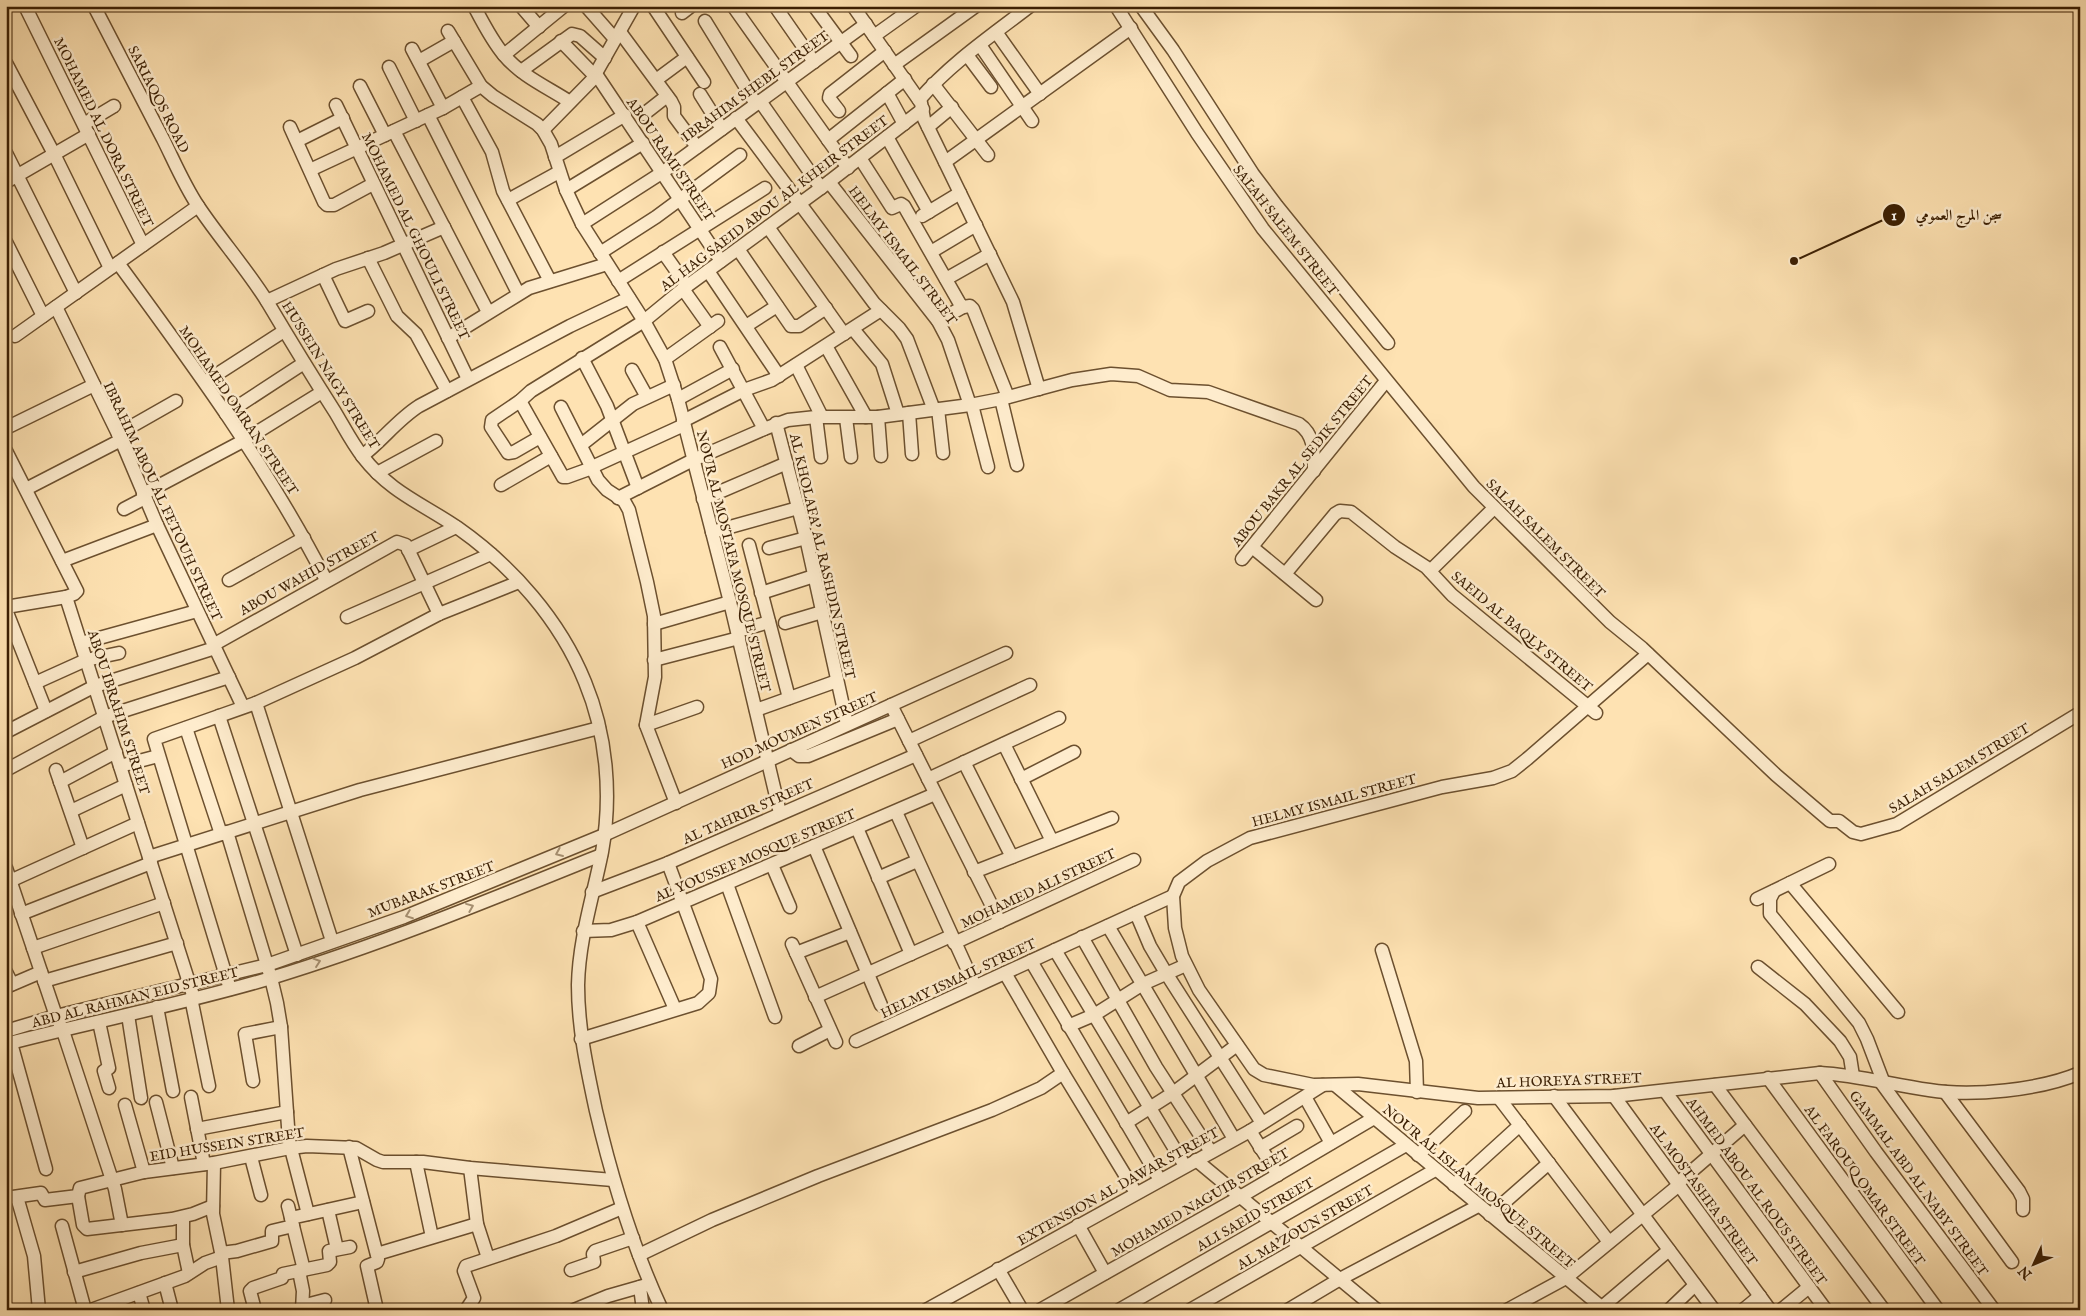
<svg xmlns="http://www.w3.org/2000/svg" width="2086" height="1316" font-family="'IM FELL English',Amiri,serif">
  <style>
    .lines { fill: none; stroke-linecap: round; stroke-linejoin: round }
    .minor-casing { stroke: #6c502f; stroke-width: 15 }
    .minor { stroke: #feeccd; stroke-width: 12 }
    .oneway { stroke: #a69072 }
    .labels { text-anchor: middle; stroke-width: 5; stroke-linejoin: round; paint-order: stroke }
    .street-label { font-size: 14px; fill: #3b1f03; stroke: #feeccd }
    .leader { fill: none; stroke: #3b1f03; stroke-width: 2 }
    .callout-dot { fill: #3b1f03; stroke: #feeccd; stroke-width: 2 }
    .mark-label { font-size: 15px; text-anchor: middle; font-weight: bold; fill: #fff }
    .callout-label { font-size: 15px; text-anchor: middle; font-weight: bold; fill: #3b1f03; stroke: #feeccd; stroke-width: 5; stroke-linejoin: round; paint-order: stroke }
  </style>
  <rect width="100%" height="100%" fill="#fee2b2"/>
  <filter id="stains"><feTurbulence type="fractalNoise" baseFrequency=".004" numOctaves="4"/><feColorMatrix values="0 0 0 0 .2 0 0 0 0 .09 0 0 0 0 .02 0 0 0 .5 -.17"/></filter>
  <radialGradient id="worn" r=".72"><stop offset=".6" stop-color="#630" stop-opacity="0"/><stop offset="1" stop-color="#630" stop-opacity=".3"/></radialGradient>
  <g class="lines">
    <g class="minor-casing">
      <g id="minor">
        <path d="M25,6L143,245"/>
        <path d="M94,6C117,51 140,95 163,139C174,161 184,185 198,206C220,239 247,269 268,303C290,340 312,376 335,412C344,427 352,443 363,457C390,492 423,504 458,528C512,566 560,620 585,682C607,735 612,796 602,852C593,897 579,939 578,985C578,1028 587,1069 596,1111C612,1179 632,1246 662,1310"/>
        <path d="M474,6C483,23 492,41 504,55C521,76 549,88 570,102"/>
        <path d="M521,6L539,27"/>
        <path d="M586,6L615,39"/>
        <path d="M653,6L704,82"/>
        <path d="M733,6L848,168"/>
        <path d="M775,6L814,62"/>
        <path d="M814,6L851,56"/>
        <path d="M853,6L921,103L924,119L1013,302L1039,389"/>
        <path d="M1116,6L1197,133L1263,229L1474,487L1610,622L1642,648L1776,775L1830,821H1839L1853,832L1861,834L1897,824L2080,713"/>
        <path d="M1141,6L1173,50L1253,174L1277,206L1388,343"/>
        <path d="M682,13L691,6"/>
        <path d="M705,21L756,104"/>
        <path d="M448,31L481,86L493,96L537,124L543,130L551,144L566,190L582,224L644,321L665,359L678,399L730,602L780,813"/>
        <path d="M620,32L671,101L674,107V116L697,147"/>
        <path d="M996,32L1040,94"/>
        <path d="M874,36L916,6"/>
        <path d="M561,41L595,76"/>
        <path d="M980,45L1032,121"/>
        <path d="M412,49L443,108"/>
        <path d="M504,55L564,6"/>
        <path d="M967,55L991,87"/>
        <path d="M419,61L454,41"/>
        <path d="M6,63L54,154L110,268"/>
        <path d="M894,65L976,6"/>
        <path d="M389,67L416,121"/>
        <path d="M521,71L572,34L580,36L605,58"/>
        <path d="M596,74L721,261"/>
        <path d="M656,80L687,57"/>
        <path d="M933,84L988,155"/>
        <path d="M360,86L385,135"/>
        <path d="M887,93L904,124"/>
        <path d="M700,94L722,129"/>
        <path d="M462,97L492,152L503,191L550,281"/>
        <path d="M919,100C951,63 991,36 1030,6"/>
        <path d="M760,101L821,188"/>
        <path d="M336,105L468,379"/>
        <path d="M839,111L829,98L830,94L885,51"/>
        <path d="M644,114L667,96"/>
        <path d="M428,115L518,293"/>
        <path d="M736,118L874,303L899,328L907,339L934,410"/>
        <path d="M84,124L114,106"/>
        <path d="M290,127L324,202L327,205H334L373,184"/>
        <path d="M928,127L952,107"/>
        <path d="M543,130L592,80L634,6"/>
        <path d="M394,131L488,312"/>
        <path d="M887,137L929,212"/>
        <path d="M828,140L905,79"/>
        <path d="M297,141L343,118"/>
        <path d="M6,153L76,293"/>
        <path d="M555,157L625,115"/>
        <path d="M860,158L892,208L901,204L904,206L960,304L963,307L970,306L973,309L1008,397"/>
        <path d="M945,162L1131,28"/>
        <path d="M310,170L443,108L481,86"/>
        <path d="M6,182L89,134"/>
        <path d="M829,182L938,321L948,340L970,405"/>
        <path d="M566,190L643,143"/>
        <path d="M508,200L559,172"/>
        <path d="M922,216L960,193"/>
        <path d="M582,224L663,172L866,24"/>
        <path d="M768,227L844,334"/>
        <path d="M6,242L43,316"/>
        <path d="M738,249L791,326H799L826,308"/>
        <path d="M663,252L687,286"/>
        <path d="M931,252L976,225"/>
        <path d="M600,253L656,217L740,155"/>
        <path d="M368,258L397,316L416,334L447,391"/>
        <path d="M118,263C193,365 268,467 326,580"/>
        <path d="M708,271L779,376"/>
        <path d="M323,275L345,321L368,311"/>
        <path d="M946,279L990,254"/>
        <path d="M618,281L765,188"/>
        <path d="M683,289L710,327"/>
        <path d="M267,301L336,269L384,253L444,227"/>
        <path d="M56,307L121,440L157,525L243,707"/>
        <path d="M938,321L963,307"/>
        <path d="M746,326L777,306"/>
        <path d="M853,329L882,364L898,414"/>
        <path d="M15,336L198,206"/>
        <path d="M448,338L529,288L607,264"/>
        <path d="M826,346L866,417"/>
        <path d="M720,347L764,429"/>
        <path d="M582,358L607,406L638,488"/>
        <path d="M665,359L718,321"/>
        <path d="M796,365L822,417"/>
        <path d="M632,370L647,397"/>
        <path d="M205,382L284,331"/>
        <path d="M678,399L733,369"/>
        <path d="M1001,399L1017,465"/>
        <path d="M520,401L563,477H567L592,468"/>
        <path d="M972,405L988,467"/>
        <path d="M561,407L598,480L607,490L624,501L629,510L647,582L654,616L655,677L646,725L676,803"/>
        <path d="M938,409L943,453"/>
        <path d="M909,413L912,454"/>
        <path d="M226,414L304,363"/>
        <path d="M816,417L821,457"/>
        <path d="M878,417L881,456"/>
        <path d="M846,418L851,457"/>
        <path d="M683,421L744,390L772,380L881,310"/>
        <path d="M776,423L806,538L847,724"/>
        <path d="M6,428L94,385"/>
        <path d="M118,434L176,401"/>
        <path d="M540,437L514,452L508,453L491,427L492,420L520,401L531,391L644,321L683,289L821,188L923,109"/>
        <path d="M581,445L633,404L674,385"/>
        <path d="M6,451L77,591L74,594L66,597L6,607"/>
        <path d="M362,456C382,441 397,420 419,406L570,326L629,298"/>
        <path d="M592,467L684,425"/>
        <path d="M377,473L436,441"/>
        <path d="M501,485L551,456"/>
        <path d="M26,489L121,440"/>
        <path d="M143,494L243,441L322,392"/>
        <path d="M618,498L693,460L764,429L788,420L816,417H878L970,405L1001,399L1072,380L1111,374L1138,376L1170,390L1208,392L1299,424C1315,435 1314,453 1314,471"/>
        <path d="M703,499L787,463"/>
        <path d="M124,509L145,498"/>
        <path d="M712,532L798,508"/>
        <path d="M749,545L789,698"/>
        <path d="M1252,547L1316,600"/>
        <path d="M769,548L806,538"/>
        <path d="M408,550L456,527"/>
        <path d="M1242,559L1386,381"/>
        <path d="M62,561L157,525"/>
        <path d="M1430,571L1494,508"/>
        <path d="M1285,574L1335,514L1340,511L1351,512L1395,547L1426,567L1452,595L1596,713"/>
        <path d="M229,580L304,538"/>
        <path d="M761,593L814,576"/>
        <path d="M66,597L192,992"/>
        <path d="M6,610L46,711"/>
        <path d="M347,617L491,554"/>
        <path d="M785,623L822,612"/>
        <path d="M654,624L730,602"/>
        <path d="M738,631L769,622"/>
        <path d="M81,643L197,611"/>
        <path d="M213,645L397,542L406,545L439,614"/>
        <path d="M1648,654L1527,759L1512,771L1493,778L1442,787L1250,838L1207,861L1179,882L1173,896L1175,928L1182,956L1199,990L1254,1069L1264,1075L1313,1085L1358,1084L1478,1098L1614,1096L1820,1073C1857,1075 1893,1085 1929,1090C1972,1097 2040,1090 2080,1073"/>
        <path d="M654,660L739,638"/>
        <path d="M35,683L86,660L119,653"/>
        <path d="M256,703L332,941"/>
        <path d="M891,705L1000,922"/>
        <path d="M756,710L837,681"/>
        <path d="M219,716L297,955"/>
        <path d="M646,725L697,707"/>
        <path d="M186,728L221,834"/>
        <path d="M6,732L95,686L215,648"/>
        <path d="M909,741L1030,685"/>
        <path d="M1004,744L1052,841"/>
        <path d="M791,750L799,756H808L898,719"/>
        <path d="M964,762L1012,857"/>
        <path d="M120,766L158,756"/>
        <path d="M6,770L104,717L229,677"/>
        <path d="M56,770L83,848"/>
        <path d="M928,779L1059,718"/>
        <path d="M1021,779L1074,752"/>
        <path d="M60,782L116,752"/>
        <path d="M71,811L126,785"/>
        <path d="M896,812L975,986"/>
        <path d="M857,828L911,954"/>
        <path d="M227,832L271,978L277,1003L281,1027L289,1141L308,1214"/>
        <path d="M814,846L881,1005"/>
        <path d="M149,857L360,790L599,728"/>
        <path d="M772,865L790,907"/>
        <path d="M6,868L56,1016L63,1031L115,1189L122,1225"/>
        <path d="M974,872L1112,818"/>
        <path d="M878,878L917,861"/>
        <path d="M10,881L138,823"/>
        <path d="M1790,883L1898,1012"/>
        <path d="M727,884L775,1017"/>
        <path d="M1774,891L1770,899V914L1859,1023L1867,1039L1883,1081"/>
        <path d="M592,892L668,863L916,755"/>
        <path d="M1757,899L1829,864"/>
        <path d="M1136,913L1150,946L1166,973L1262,1123"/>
        <path d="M21,914L151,863"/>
        <path d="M637,922L675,1009"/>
        <path d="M1108,926L1234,1139"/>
        <path d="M583,931L611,930L637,922L935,794"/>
        <path d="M1082,937L1156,1067L1211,1152"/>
        <path d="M954,943L1134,860"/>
        <path d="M792,944L836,1042"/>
        <path d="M33,948L164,903"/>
        <path d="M1055,950L1185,1166"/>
        <path d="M1382,950L1416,1061L1417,1092"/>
        <path d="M796,953L850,932"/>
        <path d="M1031,961L1160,1180"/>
        <path d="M1758,967L1805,1004L1840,1041L1850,1057L1853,1076"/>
        <path d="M6,972L12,984"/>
        <path d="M1005,973L1063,1073L1136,1193"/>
        <path d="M44,981L177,943"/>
        <path d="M6,987L41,972"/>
        <path d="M230,989L154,739L256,703L355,658L439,614L519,582"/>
        <path d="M815,997L951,936"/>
        <path d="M191,998L209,1086"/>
        <path d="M157,1007L173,1091"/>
        <path d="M128,1015L141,1098"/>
        <path d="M99,1022L109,1068L104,1071L109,1088"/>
        <path d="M1068,1026L1094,1015L1143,984L1186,965"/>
        <path d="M6,1031L56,1016L267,965L404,917L604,835L1006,653"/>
        <path d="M581,1039L698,1003L709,993L711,979L668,863"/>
        <path d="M856,1041L1173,896"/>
        <path d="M11,1043L46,1169"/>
        <path d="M6,1044C94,1021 184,1004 271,978C383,944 492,899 601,855"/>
        <path d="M799,1046L830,1030"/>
        <path d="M1820,1073L1876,1152L1994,1310"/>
        <path d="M1768,1078L1938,1310"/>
        <path d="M253,1081L245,1034L281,1027"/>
        <path d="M1880,1081L2012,1262"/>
        <path d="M1335,1085L1605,1310"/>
        <path d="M1715,1085L1884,1310"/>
        <path d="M1665,1091L1826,1310"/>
        <path d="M1945,1092L2019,1191L2023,1199V1210"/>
        <path d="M1554,1096L1714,1310"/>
        <path d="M1614,1096L1770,1310"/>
        <path d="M191,1097L204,1164"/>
        <path d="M1305,1097L1331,1143"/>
        <path d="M1499,1098L1609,1242"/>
        <path d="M156,1102L173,1168"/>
        <path d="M125,1105L144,1172"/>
        <path d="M1126,1123L1173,1093L1237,1045"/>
        <path d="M197,1129L287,1112"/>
        <path d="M1250,1131L1278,1175"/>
        <path d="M349,1147L378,1259L377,1262L367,1266L377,1310"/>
        <path d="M1260,1148L1297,1126"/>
        <path d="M1418,1155L1465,1111"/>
        <path d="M251,1157L261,1195"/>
        <path d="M1196,1160L1377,1310"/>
        <path d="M416,1162L432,1237"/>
        <path d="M214,1163L213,1214L222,1257L228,1310"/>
        <path d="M470,1168L477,1224L488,1258"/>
        <path d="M1678,1183L1745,1125"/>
        <path d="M1454,1185L1520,1125"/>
        <path d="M78,1196L83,1225L87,1229L172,1219L193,1214L213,1206"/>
        <path d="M17,1197L34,1256L39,1310"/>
        <path d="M6,1198L41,1193L45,1200L78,1196L80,1188L144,1172L214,1163L290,1148L307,1146L356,1148L377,1160L383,1162H423L470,1168L613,1180"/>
        <path d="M288,1206L304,1270"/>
        <path d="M328,1210L337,1249"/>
        <path d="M1490,1215L1549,1163"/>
        <path d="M183,1217V1245L189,1273"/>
        <path d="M291,1218L363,1202"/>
        <path d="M1078,1225L1105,1273"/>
        <path d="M62,1226L85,1310"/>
        <path d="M221,1253L237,1251L272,1241V1231L293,1226"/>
        <path d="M377,1254L477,1224"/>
        <path d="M639,1255L712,1220L818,1176L992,1110L1041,1088L1063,1073"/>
        <path d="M998,1269L1022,1310"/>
        <path d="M571,1270L594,1262L593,1254L595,1251L633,1238"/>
        <path d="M299,1271L303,1291L302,1310"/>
        <path d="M74,1272L141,1253L183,1245"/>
        <path d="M165,1283L172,1310"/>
        <path d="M640,1287L643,1310"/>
        <path d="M139,1293L144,1310"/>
        <path d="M302,1306L325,1300"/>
        <path d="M1602,1307L1669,1250"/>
        <path d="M91,1310L185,1276L205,1263L222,1257"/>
        <path d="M255,1310L250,1291L253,1288L282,1278L283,1274L327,1265L330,1262L329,1251L350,1247"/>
        <path d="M466,1310L474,1298L464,1271L466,1266L556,1236L622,1208"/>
        <path d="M574,1310L608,1296L650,1284"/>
        <path d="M926,1310L1250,1131L1323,1085"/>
        <path d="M1040,1310L1240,1197L1374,1118"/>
        <path d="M1119,1310L1406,1145"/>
        <path d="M1190,1310L1435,1170"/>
        <path d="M1288,1310L1340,1279L1478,1206"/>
        <path d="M1507,1310L1566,1278L1679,1185"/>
        <path d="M1669,1310L1695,1285"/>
        <path d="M1743,1310L1760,1296"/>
        <path d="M1781,1310L1809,1287"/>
      </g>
    </g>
    <use href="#minor" class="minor"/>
  </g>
  <defs><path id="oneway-chevron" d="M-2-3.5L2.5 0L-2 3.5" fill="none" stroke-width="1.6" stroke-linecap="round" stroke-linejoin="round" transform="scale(1.25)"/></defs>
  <g class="oneway">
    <use href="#oneway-chevron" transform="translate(559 853) rotate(157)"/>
    <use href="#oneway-chevron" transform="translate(470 907) rotate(-22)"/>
    <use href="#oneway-chevron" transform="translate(409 915) rotate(159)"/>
    <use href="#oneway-chevron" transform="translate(317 962) rotate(-19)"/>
  </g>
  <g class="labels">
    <g class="street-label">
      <text transform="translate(755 86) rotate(-36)" y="5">IBRAHIM SHEBL STREET</text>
      <text transform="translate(159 99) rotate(63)" y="5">SARIAQOS ROAD</text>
      <text transform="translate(104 132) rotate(64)" y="5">MOHAMED AL DORA STREET</text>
      <text transform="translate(671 159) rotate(56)" y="5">ABOU RAMI STREET</text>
      <text transform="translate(774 203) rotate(-37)" y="5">AL HAG SAEID ABOU AL KHEIR STREET</text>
      <text transform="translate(1286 230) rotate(52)" y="5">SALAH SALEM STREET</text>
      <text transform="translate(416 236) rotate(64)" y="5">MOHAMED AL GHOULI STREET</text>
      <text transform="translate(903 255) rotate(53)" y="5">HELMY ISMAIL STREET</text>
      <text transform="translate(331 375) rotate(58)" y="5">HUSSEIN NAGY STREET</text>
      <text transform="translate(239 410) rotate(56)" y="5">MOHAMED OMRAN STREET</text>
      <text transform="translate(1302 461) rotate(-51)" y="5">ABOU BAKR AL SEDIK STREET</text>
      <text transform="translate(163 501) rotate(65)" y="5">IBRAHIM ABOU AL FETOUH STREET</text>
      <text transform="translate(1546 538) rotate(45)" y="5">SALAH SALEM STREET</text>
      <text transform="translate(823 556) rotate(77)" y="5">AL KHOLAFA' AL RASHDIN STREET</text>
      <text transform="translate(734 561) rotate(76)" y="5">NOUR AL MOSTAFA MOSQUE STREET</text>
      <text transform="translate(309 573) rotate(-29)" y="5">ABOU WAHID STREET</text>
      <text transform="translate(1522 631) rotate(40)" y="5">SAEID AL BAQLY STREET</text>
      <text transform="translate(119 712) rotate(72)" y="5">ABOU IBRAHIM STREET</text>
      <text transform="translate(799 730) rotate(-24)" y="5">HOD MOUMEN STREET</text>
      <text transform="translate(1959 768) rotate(-31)" y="5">SALAH SALEM STREET</text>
      <text transform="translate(1334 800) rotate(-15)" y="5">HELMY ISMAIL STREET</text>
      <text transform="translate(748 811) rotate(-24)" y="5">AL TAHRIR STREET</text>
      <text transform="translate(755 855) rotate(-23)" y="5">AL YOUSSEF MOSQUE STREET</text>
      <text transform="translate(1038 888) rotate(-25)" y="5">MOHAMED ALI STREET</text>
      <text transform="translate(431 889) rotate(-21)" y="5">MUBARAK STREET</text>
      <text transform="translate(958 978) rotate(-25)" y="5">HELMY ISMAIL STREET</text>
      <text transform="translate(135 997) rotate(-14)" y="5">ABD AL RAHMAN EID STREET</text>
      <text transform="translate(1569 1080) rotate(-2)" y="5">AL HOREYA STREET</text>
      <text transform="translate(227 1144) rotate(-9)" y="5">EID HUSSEIN STREET</text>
      <text transform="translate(1919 1183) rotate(54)" y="5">GAMMAL ABD AL NABY STREET</text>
      <text transform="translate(1865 1185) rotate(54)" y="5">AL FAROUQ OMAR STREET</text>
      <text transform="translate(1118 1186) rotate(-29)" y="5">EXTENSION AL DAWAR STREET</text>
      <text transform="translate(1479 1186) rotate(40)" y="5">NOUR AL ISLAM MOSQUE STREET</text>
      <text transform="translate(1757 1191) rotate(54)" y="5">AHMED ABOU AL ROUS STREET</text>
      <text transform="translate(1704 1194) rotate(54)" y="5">AL MOSTASHFA STREET</text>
      <text transform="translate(1200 1202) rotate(-30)" y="5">MOHAMED NAGUIB STREET</text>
      <text transform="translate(1255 1214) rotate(-30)" y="5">ALI SAEID STREET</text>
      <text transform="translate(1305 1227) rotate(-30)" y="5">AL MA'ZOUN STREET</text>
    </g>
  </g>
  <path class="leader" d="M1794 261L1894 215"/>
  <g class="callout-dot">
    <circle cx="1794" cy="261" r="5"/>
    <circle cx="1894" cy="215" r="12"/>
  </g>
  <g class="mark-label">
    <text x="1894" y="220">1</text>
  </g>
  <g class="callout-label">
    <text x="1959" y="220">سجن المرج العمومي</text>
  </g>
  <rect width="2086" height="1316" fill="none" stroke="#fee2b2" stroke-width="25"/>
  <rect x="8" y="8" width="2071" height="1301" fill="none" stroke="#3b1f03" stroke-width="2.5"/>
  <rect x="12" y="12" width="2061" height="1291" fill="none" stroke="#3b1f03"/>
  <g transform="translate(2034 1264) rotate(226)" stroke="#feeccd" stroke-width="4" paint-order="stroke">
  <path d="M0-4L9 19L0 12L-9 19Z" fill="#3b1f03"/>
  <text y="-8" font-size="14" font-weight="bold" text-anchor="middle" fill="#3b1f03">N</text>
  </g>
  <rect width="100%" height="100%" filter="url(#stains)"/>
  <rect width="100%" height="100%" fill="url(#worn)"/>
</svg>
